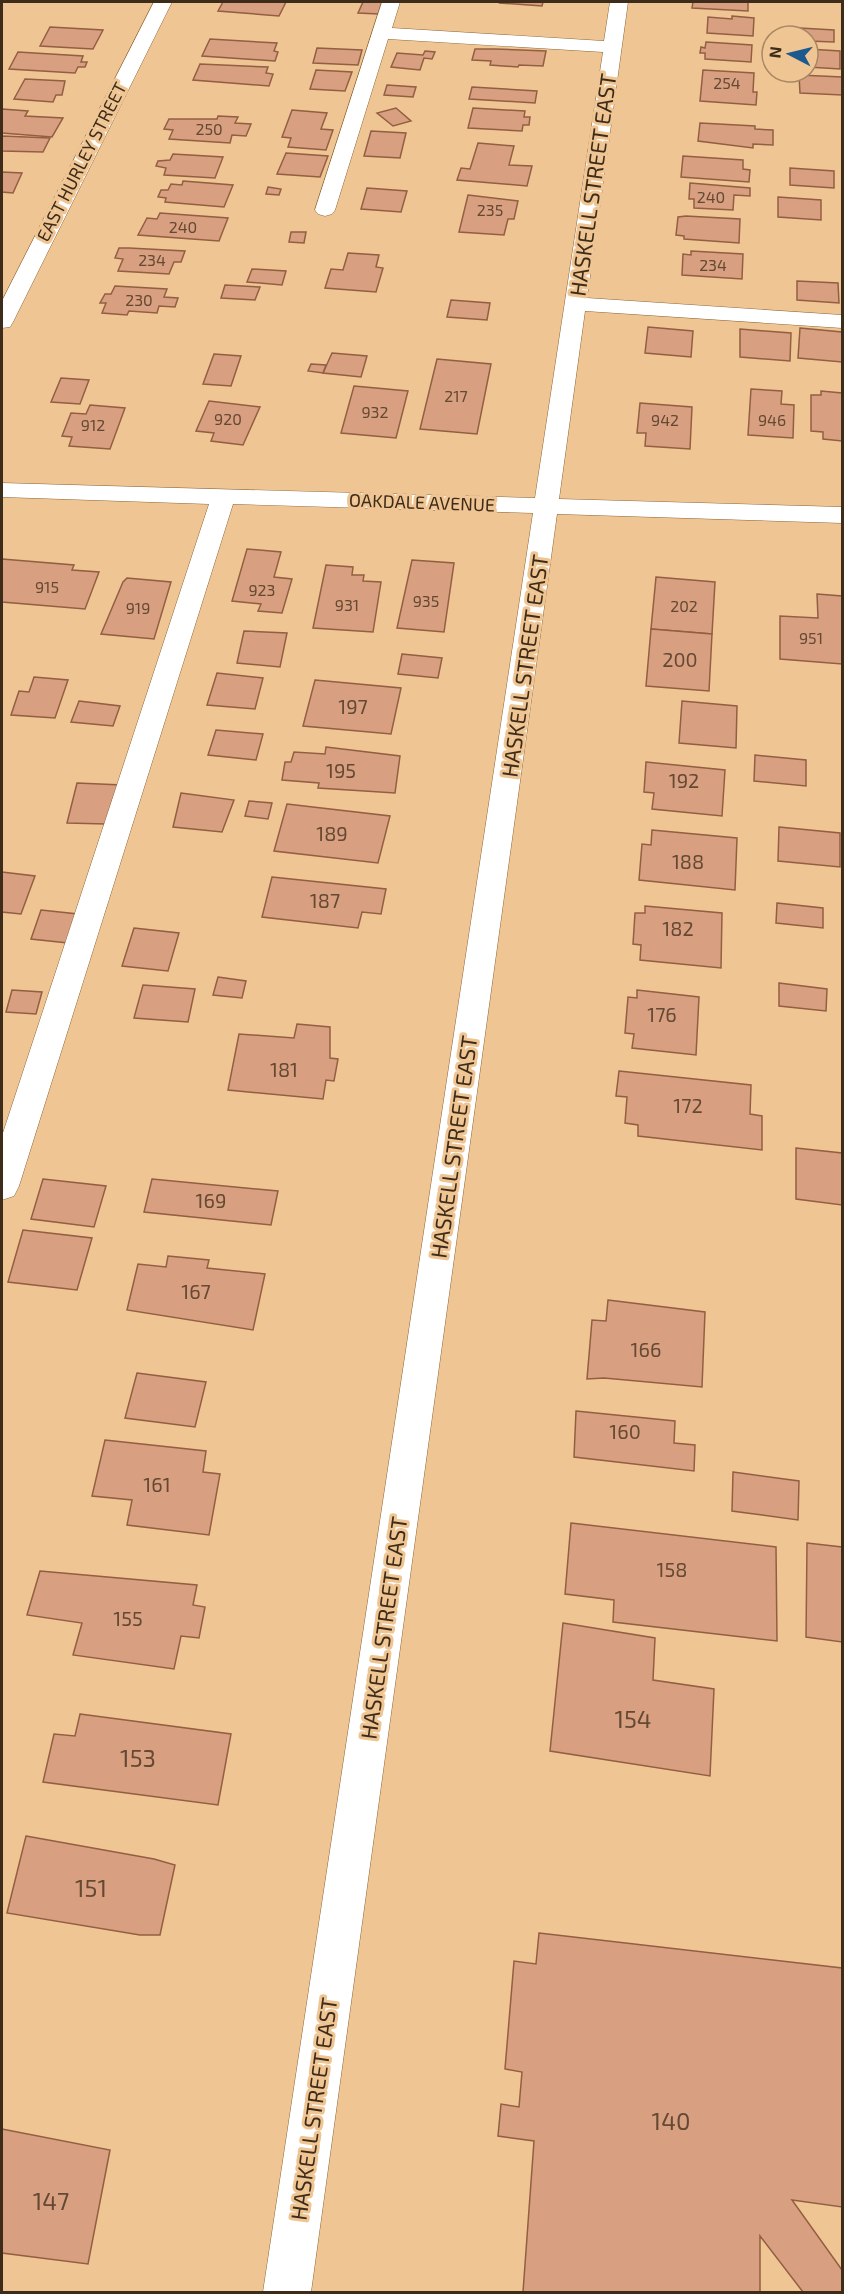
<svg xmlns="http://www.w3.org/2000/svg" width="844" height="2294" font-family="'Exo 2',sans-serif">
  <style>
    .building { fill: #d89f81; stroke: #935f42; stroke-width: 1.5 }
    .lines { fill: none; stroke-linecap: round; stroke-linejoin: round }
    .minor-casing { stroke: #8b6537; stroke-width: 1 }
    .minor { fill: #fff; fill-rule: evenodd }
    .labels { text-anchor: middle; stroke-width: 6; stroke-linejoin: round; paint-order: stroke }
    .far-number-label { font-size: 16px; fill: #644933 }
    .far-street-label { font-size: 18px; fill: #3d2c19; stroke: #f0c594 }
    .number-label { font-size: 20px; fill: #644933 }
    .street-label { font-size: 22px; fill: #3d2c19; stroke: #f0c594 }
    .near-number-label { font-size: 24px; fill: #644933 }
  </style>
  <rect width="100%" height="100%" fill="#f0c594"/>
  <g class="building">
    <path d="M223,2H286L279,16L218,11Z"/>
    <path d="M363,2H382L379,14L358,13Z"/>
    <path d="M501,2H543L542,6L500,3Z"/>
    <path d="M693,2H748V11L692,8Z"/>
    <path d="M732,16L754,18L753,36L707,33L708,17L732,19Z"/>
    <path d="M50,27L103,30L93,49L40,46Z"/>
    <path d="M800,28L834,30V42L808,41V36H800Z"/>
    <path d="M210,39L277,43L274,51L278,52L275,61L202,56Z"/>
    <path d="M706,42L752,45L751,62L705,59V53H700L701,47L705,48Z"/>
    <path d="M317,48L362,50L358,65L313,63Z"/>
    <path d="M475,49H495L546,51L543,66L519,65L518,67L490,65L491,61L472,60Z"/>
    <path d="M808,49L840,51V69L808,67Z"/>
    <path d="M425,51L435,52L432,59L424,58L420,70L391,67L397,53L423,55Z"/>
    <path d="M18,52L83,56L81,62H87L85,67H78L75,73L9,69Z"/>
    <path d="M200,64L268,67L266,73L273,74L269,86L193,80Z"/>
    <path d="M316,70L352,72L345,91L310,89Z"/>
    <path d="M703,70L754,73L753,92H757L756,105L700,101Z"/>
    <path d="M799,75L842,77V95L800,93Z"/>
    <path d="M25,79L65,81L62,95H56L53,102L14,99Z"/>
    <path d="M387,85L416,87L413,97L384,95Z"/>
    <path d="M472,87L537,91L535,103L469,99Z"/>
    <path d="M396,108L411,121L393,126L377,113Z"/>
    <path d="M473,108L525,111L524,117H530L529,125H523L522,131L468,128Z"/>
    <path d="M2,109L28,111L25,116L63,118L52,137L2,133Z"/>
    <path d="M292,110L327,113L321,129L333,130L326,150L288,147L291,138L282,137Z"/>
    <path d="M218,116L238,117L235,123L251,124L246,136L232,135L230,143L169,139L173,130L164,129L169,119H217Z"/>
    <path d="M700,123L755,126V129L773,130V145L753,144V148L698,141Z"/>
    <path d="M371,131L406,133L400,158L364,156Z"/>
    <path d="M2,136L50,138L43,152L2,151Z"/>
    <path d="M478,143L514,146L509,165L532,166L527,186L457,180L461,168L470,169Z"/>
    <path d="M286,153L328,156L320,177L277,174Z"/>
    <path d="M173,154L223,157L215,178L164,175L166,168L156,166L158,161L170,160Z"/>
    <path d="M683,156L743,160V169L750,170L749,182L681,177Z"/>
    <path d="M790,168L834,171V188L790,185Z"/>
    <path d="M2,172L22,173L13,193L2,192Z"/>
    <path d="M183,181L233,185L224,207L165,202L166,198L158,197L161,190H168L171,184L182,185Z"/>
    <path d="M690,183L750,188V196L734,195L733,210L694,208V199H689Z"/>
    <path d="M268,187L281,189L279,195L266,194Z"/>
    <path d="M367,188L407,191L401,212L361,209Z"/>
    <path d="M468,195L518,201L514,219H508L504,235L459,232Z"/>
    <path d="M778,197L821,200V220L778,217Z"/>
    <path d="M160,213L228,218L219,241L138,235L147,218L157,219Z"/>
    <path d="M686,216L740,219L739,243L684,239V236L676,235L678,217Z"/>
    <path d="M291,232H306L304,243L289,242Z"/>
    <path d="M119,248H129L185,251L181,262H174L169,274L118,271L123,259L115,258Z"/>
    <path d="M691,251L743,254L742,279L682,275L683,254L691,255Z"/>
    <path d="M348,253L379,255L376,267L383,268L376,292L325,288L331,269L343,270Z"/>
    <path d="M252,269L286,271L282,285L247,282Z"/>
    <path d="M797,281L838,283L839,303L797,300Z"/>
    <path d="M225,285L260,287L255,300L221,298Z"/>
    <path d="M115,286L167,289L164,297L178,298L175,307L159,306L157,313L129,311L127,315L102,313L106,303H100L105,294H111Z"/>
    <path d="M451,300L490,303L487,320L447,317Z"/>
    <path d="M648,327L693,331L691,357L645,353Z"/>
    <path d="M800,328L842,332V362L798,358Z"/>
    <path d="M740,329L791,333L790,361L740,357Z"/>
    <path d="M332,353L367,356L361,377L323,373Z"/>
    <path d="M214,354L241,356L231,386L203,384Z"/>
    <path d="M437,359L491,364L477,434L420,429Z"/>
    <path d="M311,364L326,365L323,373L308,371Z"/>
    <path d="M61,378L89,380L80,404L51,402Z"/>
    <path d="M354,386L408,391L396,438L341,433Z"/>
    <path d="M751,389L782,391L781,404L794,405L793,438L748,435Z"/>
    <path d="M821,391L842,393V441L823,439V432L811,431V395H821Z"/>
    <path d="M209,401L260,407L243,445L211,441L214,433L196,431Z"/>
    <path d="M640,403L692,407L690,449L645,446L646,433H637Z"/>
    <path d="M90,405L125,408L110,449L69,446L72,437L62,436L71,413L86,414Z"/>
    <path d="M247,549L281,552L274,577L292,579L282,613L258,611L261,604L232,601Z"/>
    <path d="M2,559L74,565L72,570L99,572L85,609L2,602Z"/>
    <path d="M412,560L454,563L444,632L397,628Z"/>
    <path d="M326,565L353,567L352,575H364L363,581L381,582L373,632L313,628Z"/>
    <path d="M656,577L715,582L712,634L651,629Z"/>
    <path d="M127,578L171,582L154,639L101,634L123,582Z"/>
    <path d="M817,594L842,596V664L780,659V616L818,618Z"/>
    <path d="M651,629L712,634L709,691L646,686Z"/>
    <path d="M244,631L287,633L280,667L237,663Z"/>
    <path d="M402,654L442,658L438,678L398,674Z"/>
    <path d="M217,673L263,678L255,709L207,705Z"/>
    <path d="M34,677L68,680L55,718L11,715L19,691L29,692Z"/>
    <path d="M315,680L401,688L391,734L303,726Z"/>
    <path d="M79,701L120,706L113,726L71,722Z"/>
    <path d="M682,701L737,706L736,748L679,743Z"/>
    <path d="M216,730L263,734L256,760L208,755Z"/>
    <path d="M326,747L400,756L395,793L318,788L319,783L282,780L285,762H291L294,752L325,754Z"/>
    <path d="M755,755L806,760V786L754,781Z"/>
    <path d="M646,762L725,770L722,816L652,809L654,793L644,792Z"/>
    <path d="M77,783L122,785L106,824L67,823Z"/>
    <path d="M181,793L234,800L222,832L173,827Z"/>
    <path d="M249,801L272,803L268,819L245,816Z"/>
    <path d="M287,804L390,816L378,863L274,851Z"/>
    <path d="M779,827L840,833V867L778,861Z"/>
    <path d="M652,830L737,838L735,890L639,880L642,844L651,845Z"/>
    <path d="M2,872L35,876L21,914L2,912Z"/>
    <path d="M272,877L386,889L381,914L362,912L358,928L262,917Z"/>
    <path d="M777,903L823,908V928L776,923Z"/>
    <path d="M645,906L722,913L721,968L640,960L641,945L633,944L635,913H645Z"/>
    <path d="M41,910L87,915L77,944L31,939Z"/>
    <path d="M134,928L179,933L168,971L122,966Z"/>
    <path d="M218,977L246,981L242,998L213,995Z"/>
    <path d="M779,983L827,989L826,1011L779,1006Z"/>
    <path d="M143,985L195,989L188,1022L134,1018Z"/>
    <path d="M12,990L42,992L36,1014L6,1012Z"/>
    <path d="M637,990L699,997L696,1055L632,1048L634,1034L625,1033L628,997L637,998Z"/>
    <path d="M297,1024L330,1027V1058L338,1059L334,1081L326,1080L323,1099L228,1090L239,1034L294,1038Z"/>
    <path d="M619,1071L751,1085L750,1114L762,1116V1150L638,1136V1125L625,1123L627,1097L616,1096Z"/>
    <path d="M796,1148L842,1153V1205L796,1199Z"/>
    <path d="M43,1179L106,1186L94,1227L31,1219Z"/>
    <path d="M152,1179L278,1191L271,1225L144,1212Z"/>
    <path d="M23,1230L92,1238L77,1290L8,1282Z"/>
    <path d="M168,1256L209,1260L207,1268L265,1274L253,1330L127,1310L138,1264L166,1267Z"/>
    <path d="M608,1300L705,1312L702,1387L604,1378L587,1379L592,1320L606,1321Z"/>
    <path d="M137,1373L206,1382L195,1427L125,1418Z"/>
    <path d="M576,1411L675,1421L674,1443L695,1445L694,1471L574,1457Z"/>
    <path d="M105,1440L206,1451L203,1472L220,1474L209,1535L127,1525L132,1500L92,1496Z"/>
    <path d="M733,1472L799,1481L798,1520L732,1511Z"/>
    <path d="M571,1523L776,1547L777,1641L613,1622L614,1600L565,1594Z"/>
    <path d="M807,1543L842,1547V1642L806,1637Z"/>
    <path d="M40,1571L197,1585L193,1605L205,1607L199,1638L181,1636L174,1669L73,1655L82,1623L27,1615Z"/>
    <path d="M563,1623L655,1638L653,1680L714,1689L710,1776L550,1751Z"/>
    <path d="M80,1714L231,1734L218,1805L43,1782L54,1734L75,1736Z"/>
    <path d="M26,1836L154,1859L175,1865L160,1935H140L7,1913Z"/>
    <path d="M539,1933L842,1968V2207L792,2200L842,2270V2292H803L760,2236V2292H523L534,2141L498,2136L501,2104L519,2107L522,2072L505,2069L514,1961L536,1964Z"/>
    <path d="M2,2129L110,2150L88,2264L2,2253Z"/>
  </g>
  <g class="lines">
    <g class="minor-casing">
      <g id="minor">
        <path d="M154,2H172L13,322L10,327L2,328V301Z"/>
        <path d="M382,2H400L392,28L604,41L610,2H628L587,298L842,315V328L585,311L559,499L842,507V523L557,514L311,2292H263L533,513L233,504L19,1186L14,1196L2,1200V1136L209,504L2,497V483L535,498L603,52L388,39L335,210L332,214L325,216L318,214L315,210Z"/>
      </g>
    </g>
    <use href="#minor" class="minor"/>
  </g>
  <g class="labels">
    <g class="far-number-label">
      <text x="727" y="89">254</text>
      <text x="209" y="135">250</text>
      <text x="711" y="203">240</text>
      <text x="490" y="216">235</text>
      <text x="183" y="233">240</text>
      <text x="152" y="266">234</text>
      <text x="713" y="271">234</text>
      <text x="139" y="306">230</text>
      <text x="456" y="402">217</text>
      <text x="375" y="418">932</text>
      <text x="228" y="425">920</text>
      <text x="665" y="426">942</text>
      <text x="772" y="426">946</text>
      <text x="93" y="431">912</text>
      <text x="47" y="593">915</text>
      <text x="262" y="596">923</text>
      <text x="426" y="607">935</text>
      <text x="347" y="611">931</text>
      <text x="684" y="612">202</text>
      <text x="138" y="614">919</text>
      <text x="811" y="644">951</text>
    </g>
    <g class="far-street-label">
      <text transform="translate(82 162) rotate(-63)" y="6">EAST HURLEY STREET</text>
      <text transform="translate(422 503) rotate(2)" y="6">OAKDALE AVENUE</text>
    </g>
    <g class="number-label">
      <text x="680" y="667">200</text>
      <text x="353" y="714">197</text>
      <text x="341" y="778">195</text>
      <text x="684" y="788">192</text>
      <text x="332" y="841">189</text>
      <text x="688" y="869">188</text>
      <text x="325" y="908">187</text>
      <text x="678" y="936">182</text>
      <text x="662" y="1022">176</text>
      <text x="284" y="1077">181</text>
      <text x="688" y="1113">172</text>
      <text x="211" y="1208">169</text>
      <text x="196" y="1299">167</text>
      <text x="646" y="1357">166</text>
      <text x="625" y="1439">160</text>
      <text x="157" y="1492">161</text>
      <text x="672" y="1577">158</text>
      <text x="128" y="1626">155</text>
    </g>
    <g class="street-label">
      <text transform="translate(593 185) rotate(-82)" y="8">HASKELL STREET EAST</text>
      <text transform="translate(525 666) rotate(-82)" y="8">HASKELL STREET EAST</text>
      <text transform="translate(454 1147) rotate(-82)" y="8">HASKELL STREET EAST</text>
      <text transform="translate(384 1628) rotate(-82)" y="8">HASKELL STREET EAST</text>
      <text transform="translate(314 2109) rotate(-82)" y="8">HASKELL STREET EAST</text>
    </g>
    <g class="near-number-label">
      <text x="633" y="1728">154</text>
      <text x="138" y="1767">153</text>
      <text x="91" y="1897">151</text>
      <text x="671" y="2130">140</text>
      <text x="51" y="2210">147</text>
    </g>
  </g>
  <rect width="844" height="2294" fill="none" stroke="#3d2c19" stroke-width="6"/>
  <g transform="translate(790 54) rotate(277)"><circle r="28" fill="#f0c594" stroke="#a88863" stroke-width="1.5"/>
  <path d="M0-4.5L10 22L0 15L-10 22Z" fill="#1c598f"/>
  <text y="-9" font-size="16" font-weight="bold" text-anchor="middle" fill="#3d2c19">N</text>
  </g>
</svg>
